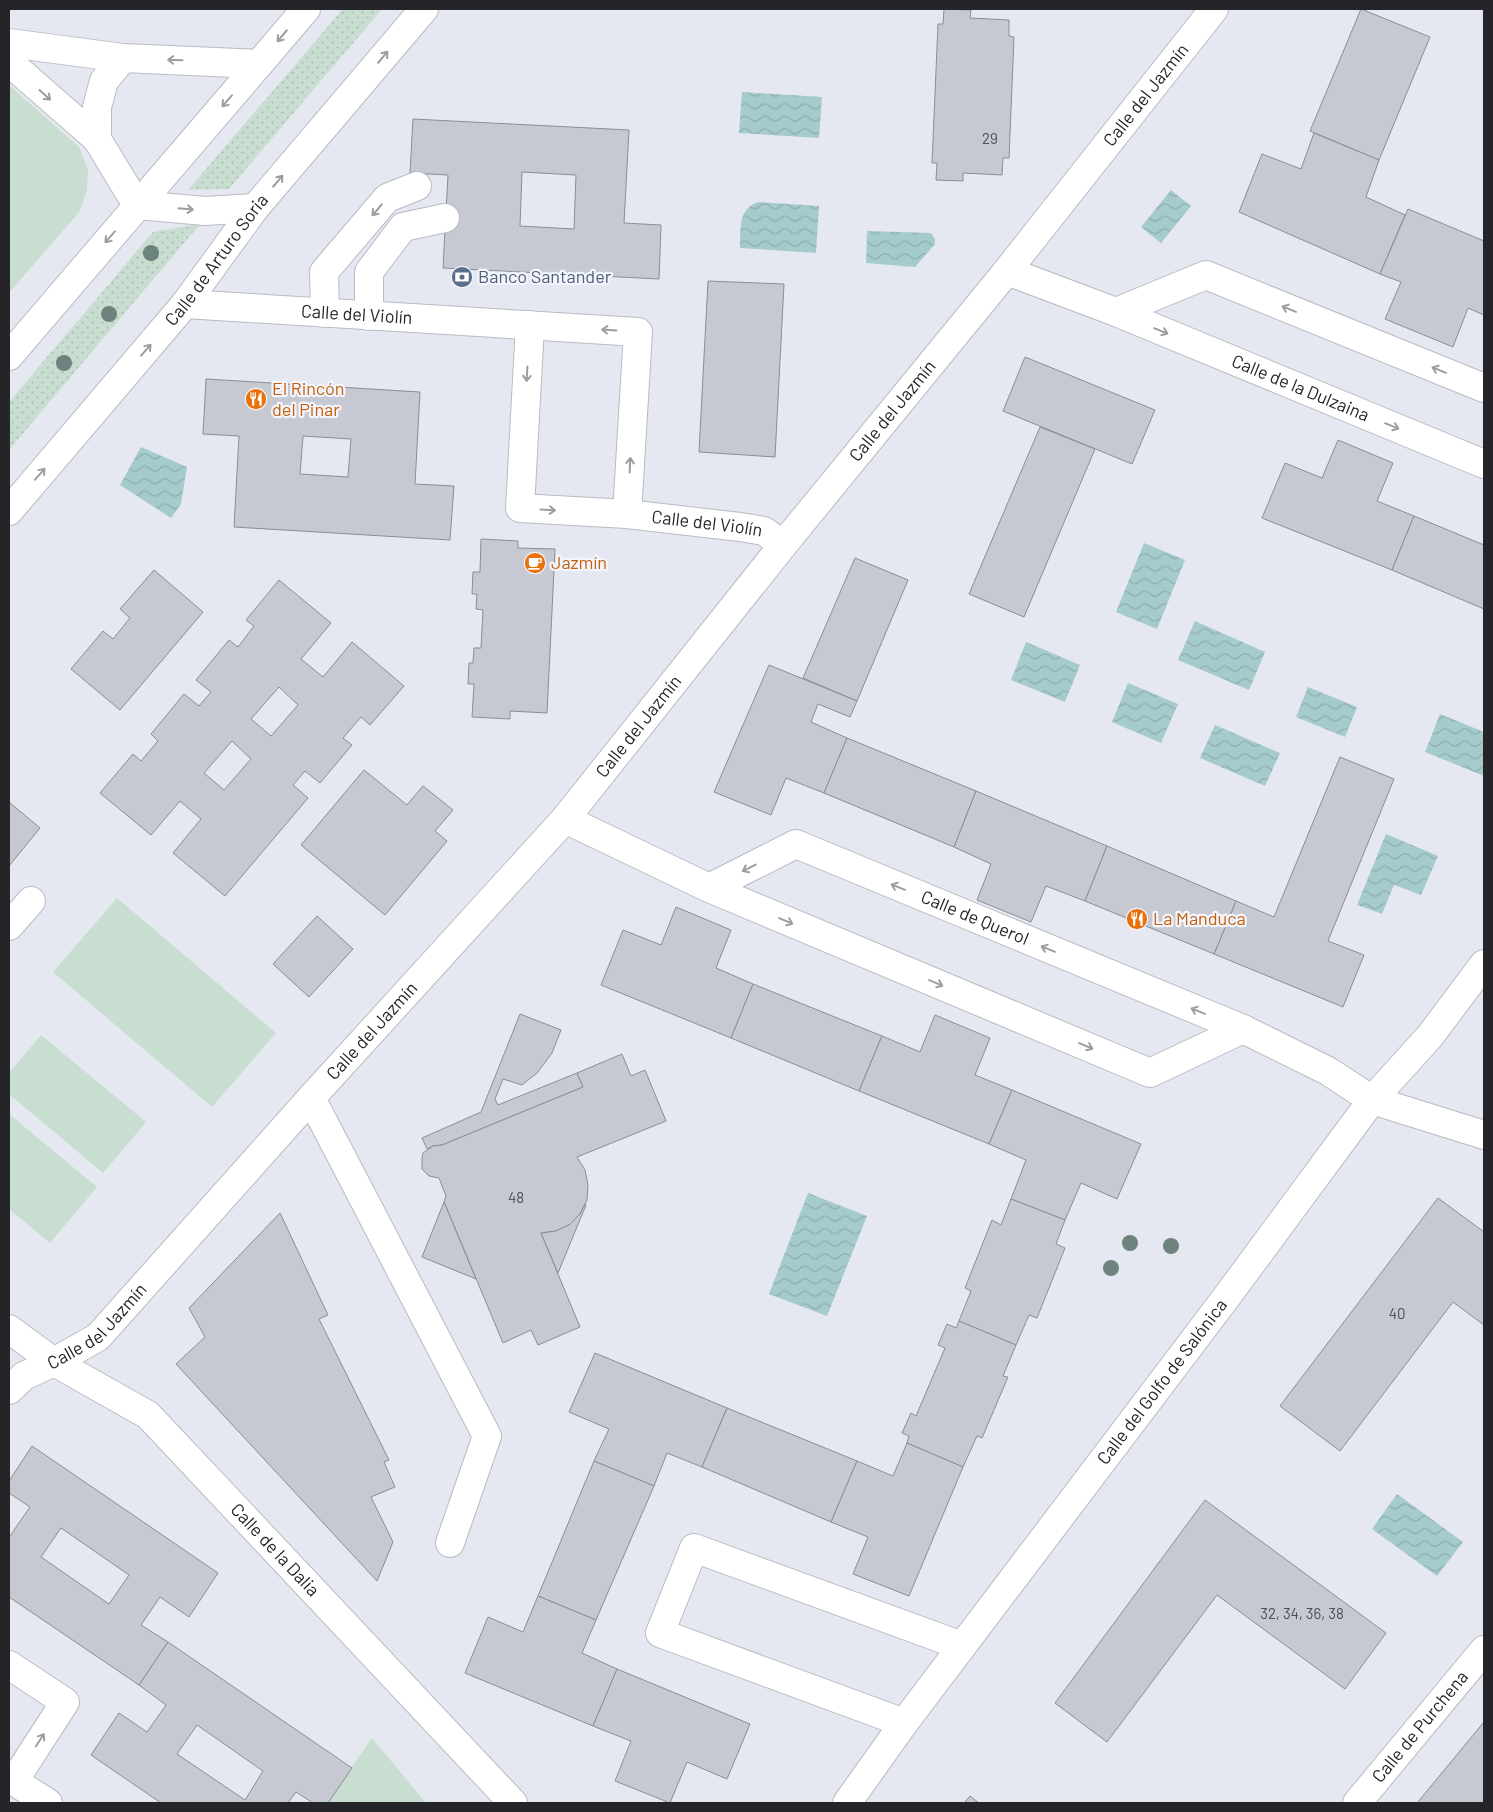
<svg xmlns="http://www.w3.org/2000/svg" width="1493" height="1812" font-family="Barlow,sans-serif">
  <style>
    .grass { fill: url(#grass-dots) }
    .park { fill: #c8ded0 }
    .water { fill: url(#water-waves) }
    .building { fill: #c7c9d2; stroke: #8b8d95; fill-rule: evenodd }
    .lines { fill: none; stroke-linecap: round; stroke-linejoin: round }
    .minor-casing { stroke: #b9bbc4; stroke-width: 30 }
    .major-casing { stroke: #b9bbc4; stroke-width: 30 }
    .minor { stroke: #fff; stroke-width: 28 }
    .major { stroke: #fff; stroke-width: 28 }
    .tree { fill: #6d837d }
    .oneway { stroke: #9d9d9f }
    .labels { text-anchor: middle; stroke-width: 4.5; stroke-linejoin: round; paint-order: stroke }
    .number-label { font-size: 15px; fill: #4e4e53 }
    .street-label { font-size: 18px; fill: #252529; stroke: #f3f5fe }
    .service-label { font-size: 18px; fill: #4e5e75; stroke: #f3f5fe; text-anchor: start }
    .food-label { font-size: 18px; fill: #c56008; stroke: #f3f5fe; text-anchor: start }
  </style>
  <defs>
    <pattern id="grass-dots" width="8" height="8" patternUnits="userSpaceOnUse" patternTransform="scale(1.25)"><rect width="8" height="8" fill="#c8ded0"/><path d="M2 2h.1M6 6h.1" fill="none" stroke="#acbeb3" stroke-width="1.8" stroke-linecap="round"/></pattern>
    <pattern id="water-waves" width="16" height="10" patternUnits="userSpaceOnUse" patternTransform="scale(1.25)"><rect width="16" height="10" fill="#a5cbcd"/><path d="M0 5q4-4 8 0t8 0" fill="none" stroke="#8eaeb0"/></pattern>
  </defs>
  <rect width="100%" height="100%" fill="#e6e8f1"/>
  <g class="grass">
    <path d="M343,9H382L229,189L188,190Z"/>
    <path d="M200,224L9,450V402L153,232Z"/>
  </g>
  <g class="park">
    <path d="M9,85L79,147L88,169L87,189L80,211L9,293Z"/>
    <path d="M117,898L276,1033L212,1107L53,972Z"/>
    <path d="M41,1035L146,1122L103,1173L9,1094V1073Z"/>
    <path d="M9,1114L97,1187L50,1243L9,1209Z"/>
    <path d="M372,1738L426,1803H327Z"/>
  </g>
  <g class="water">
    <path d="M742,92L822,97L819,138L739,133Z"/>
    <path d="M1171,190L1191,206L1161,243L1141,227Z"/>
    <path d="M759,202L819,206L816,253L740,248C741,230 737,208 759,202Z"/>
    <path d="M867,231L931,233L935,239V244L915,267L866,263Z"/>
    <path d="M141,447L187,467L181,504L171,518L120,485Z"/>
    <path d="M1144,543L1185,560L1157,629L1116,612Z"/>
    <path d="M1195,621L1265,652L1249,690L1178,660Z"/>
    <path d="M1026,642L1080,665L1065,702L1011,680Z"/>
    <path d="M1128,683L1178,704L1161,743L1112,722Z"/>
    <path d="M1308,687L1357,707L1345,737L1296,717Z"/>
    <path d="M1440,714L1484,732V776L1425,752Z"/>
    <path d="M1215,725L1280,753L1265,786L1200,758Z"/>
    <path d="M1386,834L1438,856L1421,895L1394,885L1382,914L1357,905Z"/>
    <path d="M808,1193L867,1216L827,1316L769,1294Z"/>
    <path d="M1397,1494L1463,1542L1437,1576L1372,1529Z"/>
  </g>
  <g class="building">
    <path d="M944,9L971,10L970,18L1009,20V36L1014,37L1009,158H1003L1002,175L963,173V181L936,180L937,163H932L938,24H943Z"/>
    <path d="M1361,9L1430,37L1379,160L1310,131Z"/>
    <path d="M413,119L629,130L624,223L661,225L659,279L443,268L448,175L410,173ZM522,172L576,175L574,229L520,226Z"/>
    <path d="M1314,133L1379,160L1366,197L1405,215L1380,274L1239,212L1262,154L1301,169Z"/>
    <path d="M1408,209L1484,241V315L1468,308L1453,347L1385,319L1401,282L1380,274Z"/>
    <path d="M708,281L784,284L775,457L699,452Z"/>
    <path d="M1025,357L1155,410L1132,464L1003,411Z"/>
    <path d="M206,379L420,392L415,484L454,486L450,540L234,527L239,436L203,434ZM303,436L351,439L348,477L300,474Z"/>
    <path d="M1040,427L1095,449L1024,617L969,594Z"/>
    <path d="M1338,440L1393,463L1377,501L1414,516L1392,570L1262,518L1285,463L1322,478Z"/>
    <path d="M1414,516L1484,545V609L1392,570Z"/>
    <path d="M481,539L518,541V548L555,549L547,713L510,711V719L472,717L474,684H468L469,663H473L474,648H481L483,610L476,609L477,594H472L473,572H480Z"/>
    <path d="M855,558L908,580L857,701L803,678Z"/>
    <path d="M154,570L203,612L120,710L71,669L103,631L113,639L130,618L120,609Z"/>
    <path d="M279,580L331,623L301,659L323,677L352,642L404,686L370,725L361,717L343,738L352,745L320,783L305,771L293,785L308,798L225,896L173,853L201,819L180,801L151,835L100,793L133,754L141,761L158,741L151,734L184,694L199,706L211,692L196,680L229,640L238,647L254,626L246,620ZM279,687L298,705L271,736L251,719ZM232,741L251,759L224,790L204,773Z"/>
    <path d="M769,665L857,701L850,717L818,704L811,722L847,738L824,793L786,778L771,815L714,792Z"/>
    <path d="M847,738L976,791L954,847L824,793Z"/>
    <path d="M1340,757L1394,779L1328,941L1364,955L1343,1007L1214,954L1236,901L1274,917Z"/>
    <path d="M364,770L407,805L423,786L453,810L435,831L447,841L385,915L301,845Z"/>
    <path d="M976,791L1107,846L1085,901L1046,886L1031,922L977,900L991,864L954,847Z"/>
    <path d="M9,802L40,828L9,866Z"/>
    <path d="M1107,846L1236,901L1214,954L1085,901Z"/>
    <path d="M676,907L731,930L716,968L753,984L731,1038L601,985L623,930L661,945Z"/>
    <path d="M317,916L353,949L309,997L273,964Z"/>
    <path d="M753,984L882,1036L859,1091L731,1038Z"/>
    <path d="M520,1014L561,1030L552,1053L537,1073L522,1085L503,1079L495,1099L498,1105L577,1073L583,1087L442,1145L433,1146L427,1149L422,1138L481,1112Z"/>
    <path d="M935,1015L990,1038L975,1075L1012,1090L989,1144L859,1091L882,1036L920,1052Z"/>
    <path d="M622,1054L631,1076L645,1070L666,1121L577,1157L585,1170L588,1185L587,1200L580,1214L569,1225L556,1231L541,1233L580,1327L538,1345L531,1330L503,1343L444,1202L446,1196L439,1178L429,1176L422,1169V1158L423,1153L433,1146L442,1145L583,1087L577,1073Z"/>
    <path d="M1012,1090L1141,1144L1117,1199L1081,1183L1065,1220L1011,1199L1026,1160L989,1144Z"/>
    <path d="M1438,1198L1484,1232V1325L1453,1302L1340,1451L1280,1406Z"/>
    <path d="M1011,1199L1065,1220L1056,1244L1065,1248L1037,1318L1029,1315L1016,1345L959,1321L971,1291L965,1288L992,1220L1001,1225Z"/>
    <path d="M444,1202L476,1279L422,1257Z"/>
    <path d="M585,1204L586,1205L558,1273L541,1233L556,1231L569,1225L580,1214Z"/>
    <path d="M280,1213L328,1315L319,1319L389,1460L384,1462L395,1487L371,1497L393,1542L377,1581L176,1364L205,1337L189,1308Z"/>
    <path d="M959,1321L1016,1345L1003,1376L1008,1377L982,1438L977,1436L963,1467L907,1443L909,1436L902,1433L911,1413L916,1416L945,1348L938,1345L947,1324L956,1328Z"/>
    <path d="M595,1353L727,1408L702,1467L667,1453L654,1486L594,1461L609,1429L569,1412Z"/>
    <path d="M727,1408L857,1461L831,1522L702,1467Z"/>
    <path d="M907,1443L963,1467L909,1596L853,1574L868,1537L831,1522L857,1461L893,1476Z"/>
    <path d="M32,1446L218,1573L189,1617L160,1597L141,1625L168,1642L139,1685L9,1597V1535L10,1536L30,1507L9,1493V1481ZM61,1528L129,1575L109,1604L41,1557Z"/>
    <path d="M594,1461L654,1486L596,1620L538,1596Z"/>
    <path d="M1205,1500L1386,1633L1345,1689L1217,1595L1107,1742L1055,1703Z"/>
    <path d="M538,1596L596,1620L582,1653L617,1669L593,1726L465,1673L488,1617L523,1632Z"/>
    <path d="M168,1642L352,1768L328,1803H313L296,1792L288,1803H161L91,1755L119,1713L147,1732L166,1705L139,1685ZM197,1725L263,1771L245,1800L177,1754Z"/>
    <path d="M617,1669L750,1724L727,1779L687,1762L670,1803L615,1781L631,1741L593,1726Z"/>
    <path d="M1484,1722V1803H1417Z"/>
    <path d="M970,1796L979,1803H964Z"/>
  </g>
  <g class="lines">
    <g class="minor-casing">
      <g id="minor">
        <path d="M9,43L123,58L259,64"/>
        <path d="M9,62L97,139L137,205L205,211L255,208"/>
        <path d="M97,139V107L104,81L123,58"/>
        <path id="s1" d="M1007,271L1116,312L1484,464"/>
        <path id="s2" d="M185,304L638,332L627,514"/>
        <path d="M1116,312L1206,275L1484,388"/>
        <path d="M325,313L324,272L387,198L417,186"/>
        <path d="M369,316V272L403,227L445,218"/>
        <path id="s3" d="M530,325L520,508L627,514L740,527L764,531L783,545"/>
        <path d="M565,819L709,888L1150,1073L1243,1029"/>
        <path id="s4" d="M709,888L796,844L1243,1029L1328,1071L1372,1100L1484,1135"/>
        <path d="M9,926L31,901"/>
        <path d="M311,1098L487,1436L450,1543"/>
        <path id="s5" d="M9,1329L54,1362L148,1415L513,1803"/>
        <path id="s6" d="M9,1390L24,1376L54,1362L98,1337L311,1098L565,819L783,545L1007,271L1214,9"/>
        <path d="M9,1665L65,1702L14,1781"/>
        <path d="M904,1723L660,1633L694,1548L962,1646"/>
        <path d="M9,1778L48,1803"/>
        <path id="s7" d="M847,1803L904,1723L1228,1295L1372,1100L1430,1036L1484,964"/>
        <path id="s8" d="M1357,1803L1484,1650"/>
      </g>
    </g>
    <g class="major-casing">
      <g id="major">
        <path d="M9,356L306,9"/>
        <path id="s9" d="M9,511L185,304L255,208L424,9"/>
      </g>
    </g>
    <use href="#minor" class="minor"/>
    <use href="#major" class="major"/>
  </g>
  <g class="tree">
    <circle cx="151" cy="253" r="8"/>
    <circle cx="109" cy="314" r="8"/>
    <circle cx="64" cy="363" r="8"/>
    <circle cx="1130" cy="1243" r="8"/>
    <circle cx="1171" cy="1246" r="8"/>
    <circle cx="1111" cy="1268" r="8"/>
  </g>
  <defs><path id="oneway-shaft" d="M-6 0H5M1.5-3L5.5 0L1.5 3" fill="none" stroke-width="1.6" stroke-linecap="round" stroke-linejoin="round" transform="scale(1.25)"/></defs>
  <g class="oneway">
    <use href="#oneway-shaft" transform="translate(282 36) rotate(130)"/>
    <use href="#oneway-shaft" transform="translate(383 57) rotate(-50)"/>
    <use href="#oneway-shaft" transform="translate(175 60) rotate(-178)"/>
    <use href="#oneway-shaft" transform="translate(45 95) rotate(42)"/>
    <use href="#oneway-shaft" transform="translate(227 101) rotate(131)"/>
    <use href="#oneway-shaft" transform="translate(278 181) rotate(-50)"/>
    <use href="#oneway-shaft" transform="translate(186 209) rotate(5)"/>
    <use href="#oneway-shaft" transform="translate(377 210) rotate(130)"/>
    <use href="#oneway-shaft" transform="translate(110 237) rotate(131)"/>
    <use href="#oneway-shaft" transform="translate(1289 309) rotate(-158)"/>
    <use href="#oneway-shaft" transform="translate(609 330) rotate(-176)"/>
    <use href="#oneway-shaft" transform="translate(1161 331) rotate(22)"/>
    <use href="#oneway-shaft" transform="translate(146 350) rotate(-49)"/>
    <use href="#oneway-shaft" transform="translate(1439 370) rotate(-158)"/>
    <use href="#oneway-shaft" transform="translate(527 374) rotate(93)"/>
    <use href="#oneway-shaft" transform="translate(1392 426) rotate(22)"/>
    <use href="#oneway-shaft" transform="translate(630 465) rotate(-87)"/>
    <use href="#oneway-shaft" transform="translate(40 474) rotate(-49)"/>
    <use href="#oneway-shaft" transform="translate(548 510) rotate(3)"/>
    <use href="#oneway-shaft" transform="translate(749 868) rotate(153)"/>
    <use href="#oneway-shaft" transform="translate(898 887) rotate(-158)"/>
    <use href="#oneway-shaft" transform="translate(786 921) rotate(23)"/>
    <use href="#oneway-shaft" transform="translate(1048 949) rotate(-158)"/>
    <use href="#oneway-shaft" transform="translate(936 983) rotate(23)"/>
    <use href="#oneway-shaft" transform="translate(1198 1011) rotate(-158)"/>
    <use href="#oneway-shaft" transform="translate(1086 1046) rotate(23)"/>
    <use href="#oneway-shaft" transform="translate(40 1740) rotate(-57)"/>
  </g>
  <defs>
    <g id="bank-disc" transform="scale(1.125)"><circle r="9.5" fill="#5c6f8a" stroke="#f3f5fe"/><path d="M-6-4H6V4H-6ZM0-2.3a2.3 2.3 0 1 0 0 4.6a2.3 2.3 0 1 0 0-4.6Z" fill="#fff"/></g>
    <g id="restaurant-disc" transform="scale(1.125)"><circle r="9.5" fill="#e8710a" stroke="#f3f5fe"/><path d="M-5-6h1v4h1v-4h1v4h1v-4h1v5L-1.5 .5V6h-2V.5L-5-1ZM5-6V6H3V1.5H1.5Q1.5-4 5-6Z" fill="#fff"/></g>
    <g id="cafe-disc" transform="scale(1.125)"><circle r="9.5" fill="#e8710a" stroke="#f3f5fe"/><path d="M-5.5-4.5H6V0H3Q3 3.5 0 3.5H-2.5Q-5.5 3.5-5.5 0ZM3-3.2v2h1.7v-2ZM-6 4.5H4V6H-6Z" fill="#fff"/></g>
  </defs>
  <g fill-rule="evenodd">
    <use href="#bank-disc" x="462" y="277"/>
    <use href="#restaurant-disc" x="256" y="399"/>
    <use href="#cafe-disc" x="535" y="563"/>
    <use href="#restaurant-disc" x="1137" y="919"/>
  </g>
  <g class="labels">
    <g class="number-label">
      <text x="990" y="144">29</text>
      <text x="516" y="1203">48</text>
      <text x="1397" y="1319">40</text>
      <text x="1302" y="1619">32, 34, 36, 38</text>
    </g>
    <g class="street-label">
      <text dy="6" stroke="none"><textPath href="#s6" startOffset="1730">Calle del Jazmín</textPath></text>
      <text dy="6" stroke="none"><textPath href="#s9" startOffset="326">Calle de Arturo Soria</textPath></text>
      <text dy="6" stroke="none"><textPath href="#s2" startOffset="172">Calle del Violín</textPath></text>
      <text dy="6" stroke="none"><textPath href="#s1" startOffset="316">Calle de la Dulzaina</textPath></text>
      <text dy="6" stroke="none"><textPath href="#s6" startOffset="1325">Calle del Jazmín</textPath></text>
      <text dy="6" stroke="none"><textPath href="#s3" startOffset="371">Calle del Violín</textPath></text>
      <text dy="6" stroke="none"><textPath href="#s6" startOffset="920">Calle del Jazmín</textPath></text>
      <text dy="6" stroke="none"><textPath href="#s4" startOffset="291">Calle de Querol</textPath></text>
      <text dy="6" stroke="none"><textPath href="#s6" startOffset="515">Calle del Jazmín</textPath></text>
      <text dy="6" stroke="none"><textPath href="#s6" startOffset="110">Calle del Jazmín</textPath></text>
      <text dy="6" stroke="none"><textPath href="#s7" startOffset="526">Calle del Golfo de Salónica</textPath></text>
      <text dy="6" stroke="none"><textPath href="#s5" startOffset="349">Calle de la Dalia</textPath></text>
      <text dy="6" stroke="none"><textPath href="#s8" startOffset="99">Calle de Purchena</textPath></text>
    </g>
    <g class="service-label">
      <text x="478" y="283">Banco Santander</text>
    </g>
    <g class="food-label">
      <text x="272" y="395">El Rincón<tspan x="272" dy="21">del Pinar</tspan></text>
      <text x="551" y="569">Jazmín</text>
      <text x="1153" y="925">La Manduca</text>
    </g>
  </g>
  <rect width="1493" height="1812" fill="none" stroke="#252529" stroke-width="20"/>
</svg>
